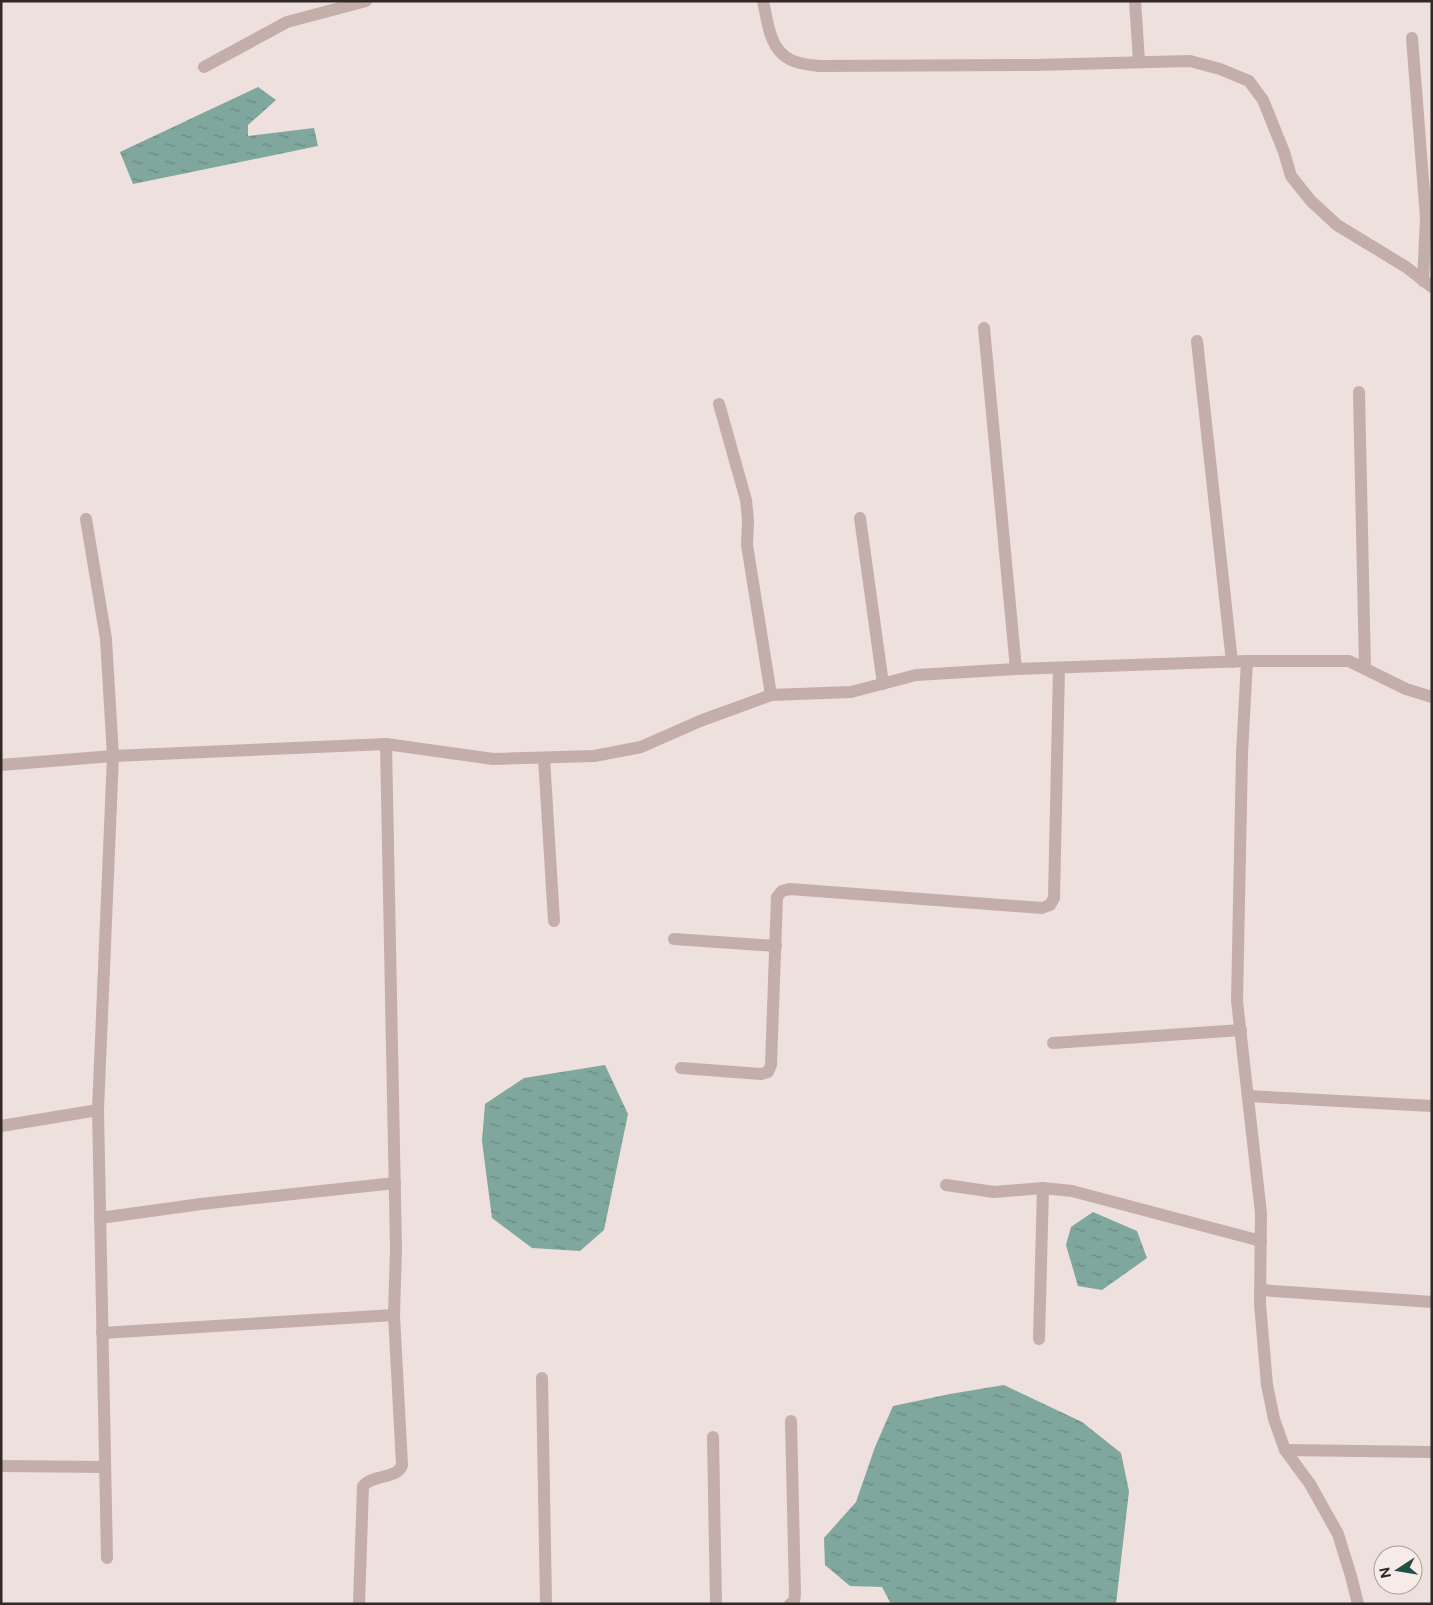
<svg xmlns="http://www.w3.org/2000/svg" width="1433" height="1605" font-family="'Public Sans',sans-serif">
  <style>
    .water { fill: url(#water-ripples) }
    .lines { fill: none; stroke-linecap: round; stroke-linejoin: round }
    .service { stroke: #c4aea9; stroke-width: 12 }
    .minor { stroke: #c4aea9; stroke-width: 12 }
  </style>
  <defs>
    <pattern id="water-ripples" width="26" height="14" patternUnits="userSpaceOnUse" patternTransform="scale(1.25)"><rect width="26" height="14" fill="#7fa79e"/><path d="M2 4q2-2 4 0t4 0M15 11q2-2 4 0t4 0" fill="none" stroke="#698881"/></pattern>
  </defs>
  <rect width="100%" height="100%" fill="#eee0dc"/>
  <g class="water">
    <path d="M258,87L276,100L248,125V136L314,128L318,146L133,184L120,152Z"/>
    <path d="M605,1065L628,1114L604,1230L580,1251L532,1248L492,1218L482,1141L485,1104L524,1078Z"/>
    <path d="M1093,1212L1137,1231L1147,1258L1102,1290L1078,1286L1066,1245L1071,1227Z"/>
    <path d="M1004,1385L1082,1422L1121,1453L1129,1491L1116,1604H891L882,1587L850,1586L825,1565L824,1538L856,1502L875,1447L893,1406L950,1394Z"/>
  </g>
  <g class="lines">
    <path class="service" d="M719,404L746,500L748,520L747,545L771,695"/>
    <g class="minor">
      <path d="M763,1C768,23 769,49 791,60C799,64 810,65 819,66L1035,65L1190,61L1220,69L1249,81L1263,100L1284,152L1291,176L1311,201L1337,225L1406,267L1432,287"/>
      <path d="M1135,1L1139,61"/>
      <path d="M1412,38L1426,218L1423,281"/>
      <path d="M204,67L287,22L366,1"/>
      <path d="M984,328L1016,669"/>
      <path d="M1197,341L1232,662"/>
      <path d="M1359,392L1365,669"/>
      <path d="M860,518L883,684"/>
      <path d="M86,519L106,639L113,756L98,1110L107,1558"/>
      <path d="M1247,661L1242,754L1237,1001L1261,1213L1260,1304L1267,1385L1274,1419L1285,1450L1310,1484L1338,1534L1351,1576L1358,1604"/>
      <path d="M544,758L554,921"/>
      <path d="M1,765L113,756L386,744L493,759L594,756L641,747L700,721L771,695L851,692L916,675L1016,669L1247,661H1349L1406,689L1432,697"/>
      <path d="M674,939L776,946"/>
      <path d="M1053,1043L1241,1030"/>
      <path d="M681,1068L761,1074L768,1072L771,1065L777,897L782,891L790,889L1042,908L1050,905L1054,898L1059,668"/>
      <path d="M1248,1096L1432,1106"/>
      <path d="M1,1126L98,1110"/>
      <path d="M946,1185L994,1192L1043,1188L1072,1191L1261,1241"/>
      <path d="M100,1218L201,1204L395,1183"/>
      <path d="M1260,1290L1432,1302"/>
      <path d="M102,1333L394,1315"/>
      <path d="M1039,1339L1043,1188"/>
      <path d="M542,1378L546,1604"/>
      <path d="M713,1437L716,1604"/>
      <path d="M1285,1450L1432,1452"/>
      <path d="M1,1466L104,1467"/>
      <path d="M359,1604L363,1486C373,1474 398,1479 402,1465L394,1315L396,1248L386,744"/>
      <path d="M790,1604L794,1602L795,1594L791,1421"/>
    </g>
  </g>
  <rect width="1433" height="1605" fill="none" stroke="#332828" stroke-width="5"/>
  <g transform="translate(1398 1570) rotate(258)"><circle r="24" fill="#f6ebe7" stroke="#a89d9b"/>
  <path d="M0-4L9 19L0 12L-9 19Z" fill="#234f46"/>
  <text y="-8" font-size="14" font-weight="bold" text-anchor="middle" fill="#332828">N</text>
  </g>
</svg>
